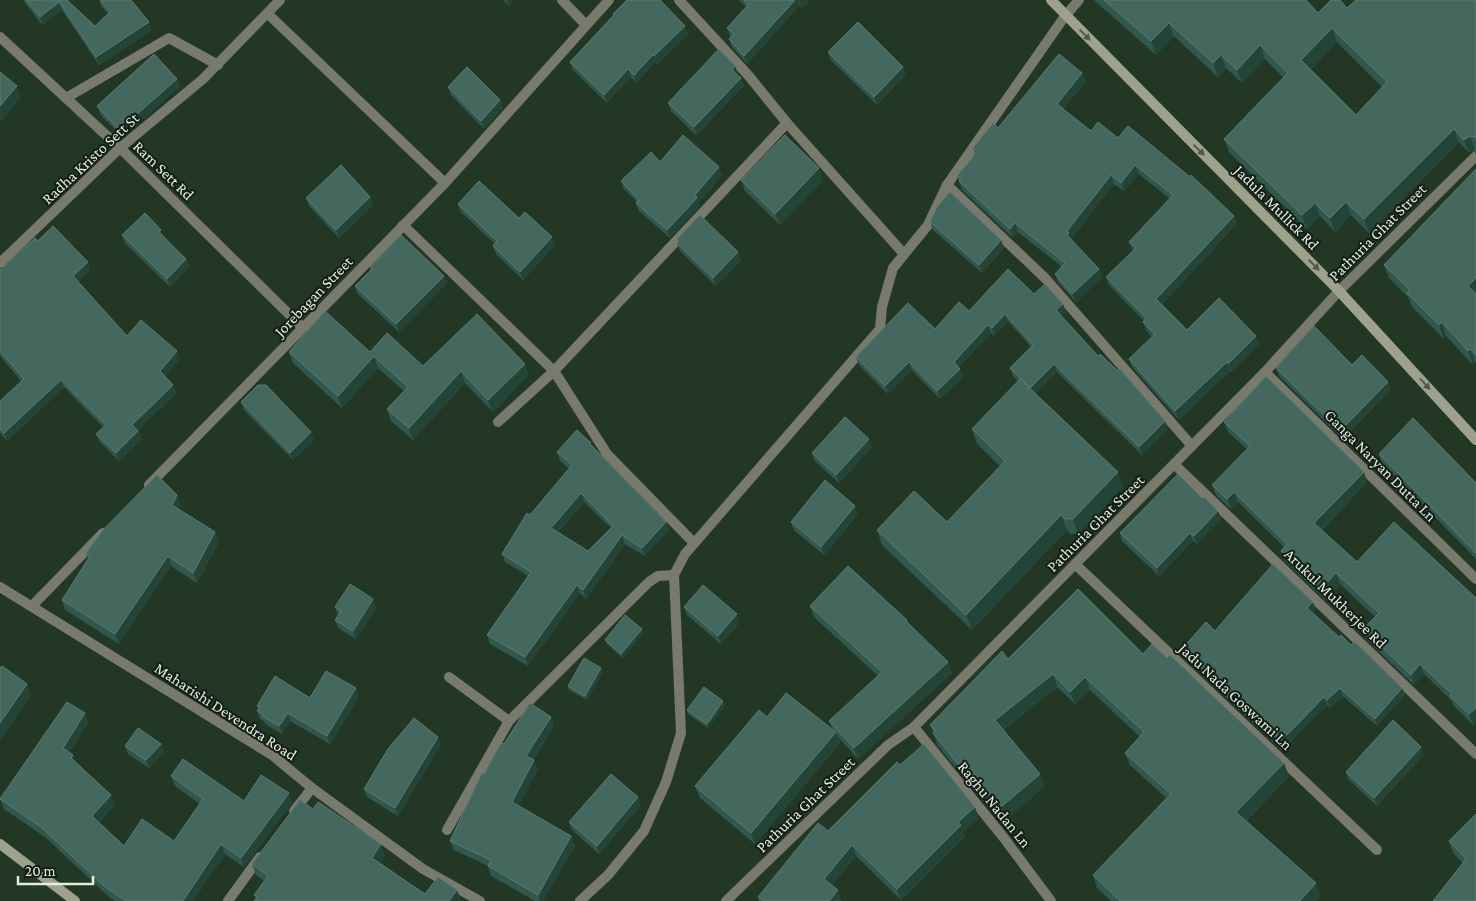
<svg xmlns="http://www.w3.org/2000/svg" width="1476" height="901" font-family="'Crimson Pro',serif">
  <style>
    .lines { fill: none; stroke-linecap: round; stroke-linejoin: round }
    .service { stroke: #777a6c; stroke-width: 10 }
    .minor { stroke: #777a6c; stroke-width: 10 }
    .tertiary { stroke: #777a6c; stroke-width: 10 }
    .secondary { stroke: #9ea28c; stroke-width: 10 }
    .wall { fill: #31574e; fill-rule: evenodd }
    .shaded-wall { fill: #244437 }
    .building { fill: #44675e; stroke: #5c7c72; fill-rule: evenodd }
    .oneway { fill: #52594a }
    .labels { text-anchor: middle; stroke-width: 4; stroke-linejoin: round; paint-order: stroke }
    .street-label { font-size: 16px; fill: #e0ede0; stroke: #131d14 }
  </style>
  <rect width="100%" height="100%" fill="#233824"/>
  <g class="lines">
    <g class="service">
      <path d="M268,14L445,183"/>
      <path d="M1065,16L1079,0"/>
      <path d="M66,98L169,38L218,65"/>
      <path d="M120,148L203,79L280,0"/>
      <path d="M947,185L1045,278L1192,446"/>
      <path d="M1265,372L1476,579"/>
      <path d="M1174,464L1476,754"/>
      <path d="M914,727L1004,838L1051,901"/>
    </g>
    <g class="minor">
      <path d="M562,0L586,25"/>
      <path d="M679,0L748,75L787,123L904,254"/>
      <path d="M0,37L120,148L303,328"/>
      <path d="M403,225L554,371L607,454L694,543"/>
      <path d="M0,263L120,148"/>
      <path d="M498,422L554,371L787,123"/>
      <path d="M149,485L445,183L609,0"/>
      <path d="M1075,564L1377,850"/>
      <path d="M32,606L103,533"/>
      <path d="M449,677L509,721"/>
      <path d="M294,811L312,788"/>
      <path d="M447,830L509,721L649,582L658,576L674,575"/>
      <path d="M228,901L260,857"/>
      <path d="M580,901L608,875L644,831L666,782L681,733L674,575L685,554L880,329L882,307L893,268L928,225L947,185L1065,16"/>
    </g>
    <g class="tertiary">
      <path d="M0,587L272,755L312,788L423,869L480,901"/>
      <path d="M726,901L888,745L914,727L1265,372L1339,291L1476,156"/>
    </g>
    <g class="secondary">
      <path d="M1051,0L1339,291L1476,440"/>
      <path d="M0,844L75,901"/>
    </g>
  </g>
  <g class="wall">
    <path d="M23,0H67L95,26L108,14L102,7L99,0L152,30L99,65L62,10L42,25Z"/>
    <path d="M503,0H514L509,6Z"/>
    <path d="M739,0H810L802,8L800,5L747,64L732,47L729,39L731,37L730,36L727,28L746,7Z"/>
    <path d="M1094,0H1306L1318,13L1347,8L1476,0V155L1474,150L1469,153L1459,142L1369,233L1351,215L1335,232L1320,216L1307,229L1229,152L1224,139L1283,77L1265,59L1242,83L1226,68L1218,77L1174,36L1156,55ZM1337,42L1382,87L1356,115L1310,70Z"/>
    <path d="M613,14L688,34L657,64L656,62L636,83L631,77L607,103L573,70L570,62L614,15Z"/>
    <path d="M828,52L906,75L877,105L831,60Z"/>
    <path d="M735,66L738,74V75L741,78L744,86L696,135L671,111L668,103Z"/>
    <path d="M1082,73L1086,81L1063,109L1091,131L1118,138L1234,216L1237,224L1162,304L1187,330L1259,344L1232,372L1230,371L1179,420L1132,367L1129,359L1152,337L1146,330L1143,322L1144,321L1109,285L1106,277L1133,251L1129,242L1170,199L1139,174L1124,191L1114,184L1071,239L1099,269L1102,277L1076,302L1058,282L1055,274L1062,267L1018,232L1013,238L962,190L957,176L976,154L973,148L998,128Z"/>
    <path d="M177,79L180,87L122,137L100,114L97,106Z"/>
    <path d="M448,87L500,100L503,108L484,129L451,95Z"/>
    <path d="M660,162L719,167L722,175L699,202L700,206L670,238L639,211L636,203L637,202L624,189L621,181Z"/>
    <path d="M1476,169V363L1475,362L1473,365L1446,336L1444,339L1412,307L1408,297L1389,278L1384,265Z"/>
    <path d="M741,180H823L780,225L745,191Z"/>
    <path d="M370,197L373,205L339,238L309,206L306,198Z"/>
    <path d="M458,204L519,218L555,245L523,280L496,254L493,246L495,244L461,212Z"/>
    <path d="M930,222L1001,240L1004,248L982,273L933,230Z"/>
    <path d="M122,235L186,259L189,267L170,287L125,243Z"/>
    <path d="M677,239L741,260L716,286L680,251L677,243L678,242Z"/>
    <path d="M38,241L90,270L78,282L127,336L180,359L165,376L173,385L176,393L138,430L141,439L119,461L99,441L96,434L103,427L64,387L7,441L0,433V401L21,381L0,356V270Z"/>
    <path d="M370,267L444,276L447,283L399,332L358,294L355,286L371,269Z"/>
    <path d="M1034,294L1066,312L1061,316L1098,356L1168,429L1142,455L1057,372L1035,394L1123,487L1078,534H1070L1067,530L972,630L882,545L877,530L947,522L1000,466L977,444L972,429L1018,381L1013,376L1010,368L1031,347L1008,321L994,336L991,333L959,367L963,377L940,399L912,370L888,394L859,365L856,357L935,329L969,311Z"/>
    <path d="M289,352H370L423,366L529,375L493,412L465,383L413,440L391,421L387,409L404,391L378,368L342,408L293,363Z"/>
    <path d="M1352,365L1388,382L1391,390L1343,439L1279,376L1276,368Z"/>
    <path d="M241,402L314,440L293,460L244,410Z"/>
    <path d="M1224,422L1367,482L1322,530L1357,562L1476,598L1473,725L1454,706L1452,701L1424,674L1414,685L1367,640L1363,629L1375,617L1340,584L1325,600L1285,561L1281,551L1284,547L1238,502L1231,509L1216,495L1212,485L1247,449L1228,432Z"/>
    <path d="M593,447L669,530L645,556L625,544L586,599L580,593L528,666L490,644L487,635L528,576L505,562L502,554L530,515L569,469L560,461L557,452ZM584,502L611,528L588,551L558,532Z"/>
    <path d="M872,447L839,483L815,461L812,453Z"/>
    <path d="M1379,454L1476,483V559L1382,463Z"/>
    <path d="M180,504L178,509L215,532L219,542L197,583L171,566L119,644L65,610L62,600L88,559L86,553Z"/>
    <path d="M1218,511L1221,519L1197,544L1193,541L1159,576L1122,541L1120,533Z"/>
    <path d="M858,514L824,555L794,530L791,522Z"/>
    <path d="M810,606L909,623L952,673L858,759L839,738L840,743L755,844L700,798L695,786L767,717L832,728L829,721L878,676L814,617Z"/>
    <path d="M335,607H376L356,639L338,628L335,620L338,615Z"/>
    <path d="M684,607L740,622L721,644L687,615Z"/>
    <path d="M1316,610L1313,613L1339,637L1351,645L1405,695L1377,726L1343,696L1330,708L1327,705L1282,750L1184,657L1181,650L1215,631Z"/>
    <path d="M642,629L643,633L623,658L607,644L605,640Z"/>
    <path d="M1143,654L1289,776L1246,821L1321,895L1316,901H1111L1097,888L1093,875L1166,798L1130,765L1125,753L1140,737L1090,690L1075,704L1057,687L1003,730L1040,774L1045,786L1005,820L993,805L989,809L938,746L930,725L1008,659Z"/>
    <path d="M603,672L587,700L569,690L568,686Z"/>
    <path d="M359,696L330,744L290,721L282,734L265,724L264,721L260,719L257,711L258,709L257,706L310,698Z"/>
    <path d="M725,705L708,728L688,714L687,710Z"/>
    <path d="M85,713L88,723L69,752L76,762L115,805L99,822L124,846L174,841L200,804L175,786L171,776L244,801L292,803L244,867L225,854L193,901H115L109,897L45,837L4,809L0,799Z"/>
    <path d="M551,717L554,726L533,760H534L538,770L518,805L571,836L575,846L543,901H535L491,876L488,866L454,850L450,841L504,744Z"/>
    <path d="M161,744L164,752L149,768L128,754L125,746Z"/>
    <path d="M441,745L398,816L367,797L364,789Z"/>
    <path d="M1424,755L1377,806L1349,780L1346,772Z"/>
    <path d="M900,765L979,818L963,832L965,836L901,900L856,856L832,885L838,890L841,901H759L758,897Z"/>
    <path d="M638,797L641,805L599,854L572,830L569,822Z"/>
    <path d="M1476,814V901L1463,863L1453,853L1449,841Z"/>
    <path d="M385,855L380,863L425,894L461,901L256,898L254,895L264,881L256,875L252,864Z"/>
  </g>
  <g class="shaded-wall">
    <path d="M62,0H66L60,3L62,10L42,25L40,17Z"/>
    <path d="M507,0H514L509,6Z"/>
    <path d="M795,0H798L800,5L747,64L744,56Z"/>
    <path d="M799,0H810L802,8Z"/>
    <path d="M149,22L152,30L99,65L96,57Z"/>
    <path d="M1169,23L1174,36L1156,55L1151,41Z"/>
    <path d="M685,26L688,34L657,64L654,56Z"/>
    <path d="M1332,28L1337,42L1306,74L1301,60Z"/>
    <path d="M1260,45L1265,59L1242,83L1237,70Z"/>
    <path d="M653,55L656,62L636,83L634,75Z"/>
    <path d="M1221,55L1226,68L1218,77L1213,63Z"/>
    <path d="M735,66L738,74L735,78L732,70Z"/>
    <path d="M903,67L906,75L877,105L874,97Z"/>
    <path d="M628,69L631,77L607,103L604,95Z"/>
    <path d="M1082,73L1086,81L1060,112L1057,104Z"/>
    <path d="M741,78L744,86L696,135L694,127Z"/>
    <path d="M177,79L180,87L122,137L119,130Z"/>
    <path d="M17,86L21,98L0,122V106Z"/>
    <path d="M500,100L503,108L484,129L481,121Z"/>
    <path d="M1454,129L1459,142L1369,233L1364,219Z"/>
    <path d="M1470,136L1475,149L1469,153L1464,140Z"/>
    <path d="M1135,165L1139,174L1124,191L1121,183Z"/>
    <path d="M719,167L722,175L699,202L700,206L670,238L667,230L695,195Z"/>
    <path d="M819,168L823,180L780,225L775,214Z"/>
    <path d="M1111,175L1114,184L1071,239L1067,235V231Z"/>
    <path d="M370,197L373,205L339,238L336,230Z"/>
    <path d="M1346,202L1351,215L1335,232L1330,218Z"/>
    <path d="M1315,203L1320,216L1307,229L1302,215Z"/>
    <path d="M1234,216L1237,224L1160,307L1156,299Z"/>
    <path d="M1015,223L1018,232L1013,238L1010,229Z"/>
    <path d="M161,230L164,238L159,232Z"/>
    <path d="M552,237L555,245L523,280L520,272Z"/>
    <path d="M1001,240L1004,248L982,273L979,265Z"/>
    <path d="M738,252L741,260L716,286L713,278Z"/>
    <path d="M186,259L189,267L170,287L167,279Z"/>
    <path d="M88,262L90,270L76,284L73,276Z"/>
    <path d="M1099,269L1102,277L1076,302L1072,294Z"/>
    <path d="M444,276L447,283L399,332L396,324Z"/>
    <path d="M1476,278V296L1468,286Z"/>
    <path d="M1063,304L1066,312L1059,318L1056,310Z"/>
    <path d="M1005,314L1008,321L994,336L992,328Z"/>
    <path d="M1442,322L1446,336L1444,339L1439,325Z"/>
    <path d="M988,325L991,333L956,370L954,362Z"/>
    <path d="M1256,336L1259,344L1232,372L1228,364Z"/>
    <path d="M1470,349L1475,362L1473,365L1468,351Z"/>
    <path d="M177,351L180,359L163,379L160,371Z"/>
    <path d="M374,356L378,368L342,408L338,396Z"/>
    <path d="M909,362L912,370L888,394L885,386Z"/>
    <path d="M1227,362L1230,371L1179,420L1175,411Z"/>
    <path d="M525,364L529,375L493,412L488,400Z"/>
    <path d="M1054,364L1057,372L1033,396L1030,388Z"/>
    <path d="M960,369L963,377L940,399L937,391Z"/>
    <path d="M461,371L465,383L413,440L409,428Z"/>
    <path d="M61,380L64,387L7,441L4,433Z"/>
    <path d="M1388,382L1391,390L1343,439L1340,431Z"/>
    <path d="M173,385L176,393L135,433L132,425Z"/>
    <path d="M1165,421L1168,429L1142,455L1139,447Z"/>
    <path d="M138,431L141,439L119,461L116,453Z"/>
    <path d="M311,432L314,440L293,460L290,453Z"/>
    <path d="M869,439L872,447L839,483L836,475Z"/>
    <path d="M1118,472L1123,487L1078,534L1073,519Z"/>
    <path d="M1364,472L1367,482L1318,533L1314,523Z"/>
    <path d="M1234,492L1238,502L1231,509L1227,499Z"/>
    <path d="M581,493L584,502L554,536L551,528Z"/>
    <path d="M177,495L180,504L176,514L172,505Z"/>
    <path d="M855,506L858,514L824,555L821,547Z"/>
    <path d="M1218,511L1221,519L1197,544L1194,536Z"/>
    <path d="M1061,515L1067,530L972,630L966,615Z"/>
    <path d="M666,522L669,530L645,556L642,548Z"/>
    <path d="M215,532L219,542L197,583L193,573Z"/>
    <path d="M1190,533L1193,541L1159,576L1157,568Z"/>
    <path d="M622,535L625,544L586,599L583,590Z"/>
    <path d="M168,556L171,566L119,644L115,634Z"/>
    <path d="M1336,573L1340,584L1325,600L1321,589Z"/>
    <path d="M577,585L580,593L528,666L525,657Z"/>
    <path d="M373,599L376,607L356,639L353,631Z"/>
    <path d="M1313,602L1316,610L1310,615L1307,608Z"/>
    <path d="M737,614L740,622L721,644L718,636Z"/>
    <path d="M642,629L643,633L623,658L621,654Z"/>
    <path d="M948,662L952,673L858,759L854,748Z"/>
    <path d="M1420,664L1424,674L1414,685L1411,675Z"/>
    <path d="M601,668L603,672L587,700L585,696Z"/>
    <path d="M1053,674L1057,687L999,732L995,720Z"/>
    <path d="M1085,677L1090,690L1075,704L1070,692Z"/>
    <path d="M27,684L31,696L0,740V723Z"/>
    <path d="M356,688L359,696L330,744L327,736Z"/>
    <path d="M1340,688L1343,696L1330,708L1327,700Z"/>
    <path d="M1402,688L1405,695L1377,726L1375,719Z"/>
    <path d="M1324,697L1327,705L1282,750L1279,743Z"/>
    <path d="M723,701L725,705L708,728L707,724Z"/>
    <path d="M1476,708V722L1473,725L1469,714Z"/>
    <path d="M85,713L88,723L66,757L63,748Z"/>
    <path d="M288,713L290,721L282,734L279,726Z"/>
    <path d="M551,717L554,726L529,765L526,756Z"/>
    <path d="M836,732L840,743L755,844L751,833Z"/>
    <path d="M438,737L441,745L398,816L395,808Z"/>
    <path d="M161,744L164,752L149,768L146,760Z"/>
    <path d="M1421,747L1424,755L1377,806L1374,798Z"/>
    <path d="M73,755L76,764L71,758Z"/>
    <path d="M534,760L538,770L515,811L512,802Z"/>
    <path d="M1284,763L1289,776L1241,825L1236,812Z"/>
    <path d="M1040,774L1045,786L1005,820L1001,807Z"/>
    <path d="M289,793L292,803L244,867L241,858Z"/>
    <path d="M988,793L993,805L989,809L984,796Z"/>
    <path d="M111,795L115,805L95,826L92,816Z"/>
    <path d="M638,797L641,805L599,854L597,846Z"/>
    <path d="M975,807L979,818L963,832L965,836L901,900L897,889L958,822Z"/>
    <path d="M571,836L575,846L543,901H540L538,895Z"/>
    <path d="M221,844L225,854L193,901H183Z"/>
    <path d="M381,844L385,855L376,868L372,858Z"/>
    <path d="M852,845L856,856L828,890L824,879Z"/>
    <path d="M1316,883L1321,895L1316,901H1300Z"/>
    <path d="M457,890L461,901H449Z"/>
    <path d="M838,890L841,900L829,901Z"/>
  </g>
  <g class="building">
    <path d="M26,0H62L40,17Z"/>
    <path d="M64,0H67L95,26L110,12L100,0H131L149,22L96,57L60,3Z"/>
    <path d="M627,0H660L685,26L654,56L653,55L634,75L628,69L604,95L570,62L614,15L613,14Z"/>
    <path d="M744,0H795L744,56L729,39L734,34L727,28L748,5Z"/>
    <path d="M1104,0H1306L1318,13L1331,0H1340L1347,8L1356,0H1476V139V137L1470,136L1464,140L1454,129L1364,219L1346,202L1330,218L1315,203L1302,215L1224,139L1288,73L1260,45L1237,70L1221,55L1213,63L1169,23L1151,41ZM1332,28L1387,82L1356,115L1301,60Z"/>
    <path d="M858,22L903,67L874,97L828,52Z"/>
    <path d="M719,49L735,66L732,70L741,78L694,127L668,103Z"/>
    <path d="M154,54L177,79L119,130L97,106Z"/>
    <path d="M1059,54L1082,73L1057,104L1091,131L1098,122L1118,138L1128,126L1190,177L1191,175L1234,216L1156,299L1187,330L1219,298L1256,336L1228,364L1227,362L1175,411L1129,359L1155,334L1143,322L1146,318L1106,277L1136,248L1129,242L1173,195L1135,165L1121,183L1111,175L1067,231L1069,233L1067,235L1099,269L1072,294L1055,274L1065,263L1015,223L1010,229L959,181L961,179L957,176L978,151L973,148L993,123L998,128Z"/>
    <path d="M467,67L500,100L481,121L448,87Z"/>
    <path d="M0,72L17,86L0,106Z"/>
    <path d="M683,135L719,167L695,195L697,198L667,230L636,203L639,200L621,181L651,152L660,162Z"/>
    <path d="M785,135L819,168L775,214L741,180Z"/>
    <path d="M341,165L370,197L336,230L306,198Z"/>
    <path d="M1476,169V278L1468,286L1476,294V355L1470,349L1468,351L1442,322L1439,325L1407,293L1410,290L1384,265Z"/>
    <path d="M479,181L519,218L525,212L552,237L520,272L493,246L497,241L458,204Z"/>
    <path d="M950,192L1001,240L979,265L930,222L937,207Z"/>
    <path d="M145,213L161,230L159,232L186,259L167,279L122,235Z"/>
    <path d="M700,215L738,252L713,278L677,243L679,241L677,239Z"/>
    <path d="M53,226L88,262L73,276L127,336L141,320L177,351L160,371L173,385L132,425L138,431L116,453L96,434L106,425L61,380L4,433L0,429V401L24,379L0,351V270L35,238L38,241Z"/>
    <path d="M401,235L444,276L396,324L355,286L372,269L370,267Z"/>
    <path d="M1008,269L1034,294L1045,284L1063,304L1056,310L1098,356L1100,354L1118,371L1120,369L1165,421L1139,447L1054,364L1030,388L1010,368L1033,345L1005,314L992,328L988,325L954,362L960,369L937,391L909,362L885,386L856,357L908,303L935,329L959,302L969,311Z"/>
    <path d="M325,311L370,352L387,333L423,366L477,314L525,364L488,400L461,371L409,428L387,409L408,387L374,356L338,396L289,352Z"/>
    <path d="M1314,326L1352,365L1362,355L1388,382L1340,431L1276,368Z"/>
    <path d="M1266,376L1364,472L1314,523L1357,562L1394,522L1476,598V708L1469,714L1450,696L1452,694L1420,664L1411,675L1363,629L1379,613L1336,573L1321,589L1281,551L1287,544L1234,492L1227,499L1212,485L1250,446L1224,422Z"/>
    <path d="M1020,379L1118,472L1073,519H1065L1061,515L966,615L877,530L914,491L947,522L1005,461L972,429Z"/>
    <path d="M258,385H266L311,432L290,453L241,402Z"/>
    <path d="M845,417L869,439L836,475L812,453Z"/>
    <path d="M1413,418L1476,483V553L1379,454Z"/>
    <path d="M577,430L591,443L590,444L666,522L642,548L622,535L583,590L577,585L525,657L487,635L531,572L502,554L527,513L530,515L572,465L557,452ZM581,493L613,526L588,551L551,528Z"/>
    <path d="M1178,474L1202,498L1204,497L1218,511L1194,536L1190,533L1157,568L1120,533Z"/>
    <path d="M157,475L177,495L172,505L215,532L193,573L168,556L115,634L62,600L90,556L86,553L102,531Z"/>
    <path d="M825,480L855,506L821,547L791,522Z"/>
    <path d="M1273,564L1313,602L1307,608L1339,637L1341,635L1351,645L1355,642L1402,688L1375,719L1340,688L1327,700L1324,697L1279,743L1181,650L1206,622L1215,631Z"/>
    <path d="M848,566L907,620L906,621L948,662L854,748L829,721L882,672L810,606Z"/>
    <path d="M350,584L373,599L353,631L335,620L341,611L335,607Z"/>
    <path d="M703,585L737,614L718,636L684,607Z"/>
    <path d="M1078,589L1143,654L1152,644L1167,658L1170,655L1284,763L1236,812L1316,883L1300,901H1120L1093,875L1171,794L1125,753L1144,732L1085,677L1070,692L1053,674L995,720L1040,774L1001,807L988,793L984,796L933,733L936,731L930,725L1002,651L1008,659Z"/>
    <path d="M625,615L642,629L621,654L605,640Z"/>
    <path d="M584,658L601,668L585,696L568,686Z"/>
    <path d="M2,666L27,684L0,723V668Z"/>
    <path d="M326,671L356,688L327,736L288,713L279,726L262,716L263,714L257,711L260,707L257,706L275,676L310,698Z"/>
    <path d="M704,687L723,701L707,724L687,710Z"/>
    <path d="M786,693L836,732L751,833L695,786L759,710L767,717Z"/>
    <path d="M67,702L85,713L63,748L73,755L71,758L111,795L92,816L124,846L142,819L174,841L203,799L171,776L183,759L244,801L261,775L289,793L241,858L221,844L183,901H126L105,887L41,827L0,799Z"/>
    <path d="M530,703L551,717L526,756L534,760L512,802L571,836L538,895L488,866L491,860L450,841L482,773L484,774L501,743L504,744Z"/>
    <path d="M414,718L438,737L395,808L364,789L388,749Z"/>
    <path d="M1393,720L1421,747L1374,798L1346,772Z"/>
    <path d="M138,728L161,744L146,760L125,746Z"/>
    <path d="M924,744L975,807L958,822L961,825L897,889L852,845L824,879L838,890L829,901H763L758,897L818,823L828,831L897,762L900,765Z"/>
    <path d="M611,774L638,797L597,846L569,822Z"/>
    <path d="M300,800L313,809L318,802L381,844L372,858L425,894L438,877L457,890L449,901H254L257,897L254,895L268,876L252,864Z"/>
    <path d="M1476,814V901H1433L1466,859L1449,841Z"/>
  </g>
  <defs><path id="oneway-solid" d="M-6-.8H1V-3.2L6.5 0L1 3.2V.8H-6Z" transform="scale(1.25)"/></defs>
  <g class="oneway">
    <use href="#oneway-solid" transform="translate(1085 35) rotate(45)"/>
    <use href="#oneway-solid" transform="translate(1199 150) rotate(45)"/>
    <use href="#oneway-solid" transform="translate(1314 265) rotate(45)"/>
    <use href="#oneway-solid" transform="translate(1425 384) rotate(48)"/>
  </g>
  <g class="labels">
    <g class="street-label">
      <text transform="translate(90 158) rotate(-43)" y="6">Radha Kristo Sett St</text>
      <text transform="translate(164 170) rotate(44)" y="6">Ram Sett Rd</text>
      <text transform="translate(1277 207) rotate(45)" y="6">Jadula Mullick Rd</text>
      <text transform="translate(1377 232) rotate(-45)" y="6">Pathuria Ghat Street</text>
      <text transform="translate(313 296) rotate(-46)" y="6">Jorebagan Street</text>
      <text transform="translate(1381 465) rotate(45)" y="6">Ganga Naryan Dutta Ln</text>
      <text transform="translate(1095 523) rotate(-45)" y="6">Pathuria Ghat Street</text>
      <text transform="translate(1336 598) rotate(44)" y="6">Arukul Mukherjee Rd</text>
      <text transform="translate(1236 696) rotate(43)" y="6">Jadu Nada Goswami Ln</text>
      <text transform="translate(226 711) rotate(33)" y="6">Maharishi Devendra Road</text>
      <text transform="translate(805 804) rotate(-44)" y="6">Pathuria Ghat Street</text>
      <text transform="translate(995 804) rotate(51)" y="6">Raghu Nadan Ln</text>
    </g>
  </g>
  <path d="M18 876v8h75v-8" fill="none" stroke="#e0ede0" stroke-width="2.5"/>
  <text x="25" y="876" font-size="15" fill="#e0ede0" stroke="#131d14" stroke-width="4" paint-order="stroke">20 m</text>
</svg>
